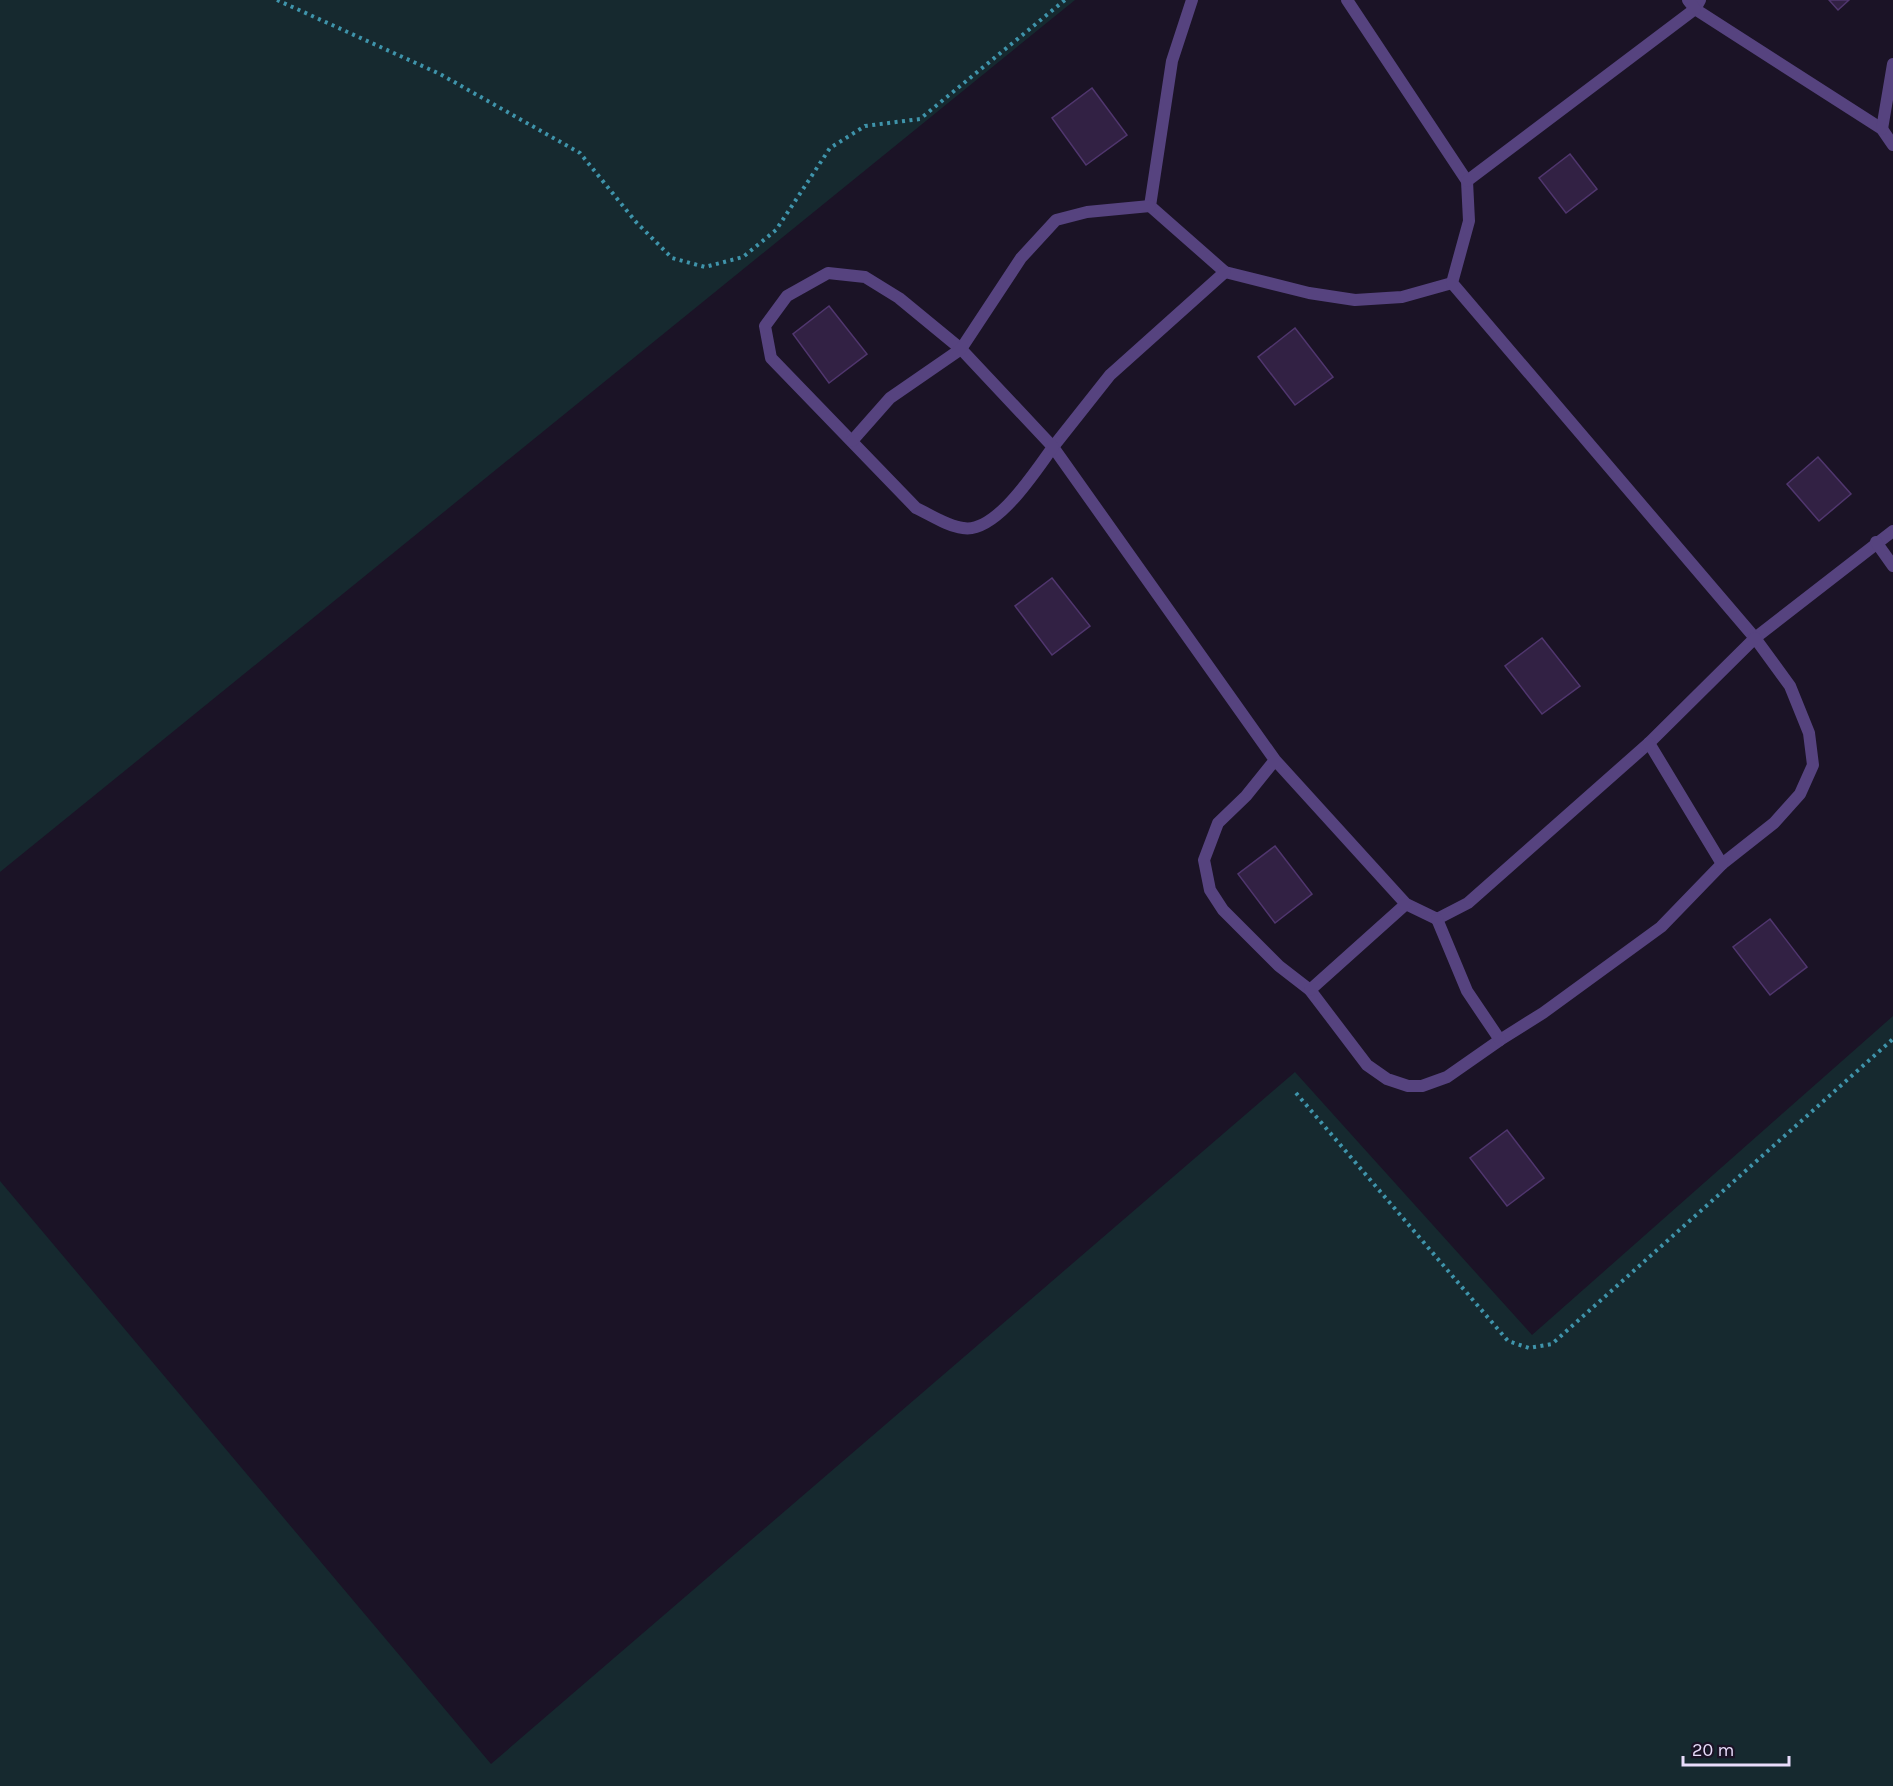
<svg xmlns="http://www.w3.org/2000/svg" width="1893" height="1786" font-family="Karla,sans-serif">
  <style>
    .green { fill: #16292f }
    .building { fill: #322144; stroke: #50366e; stroke-width: 1.5 }
    .lines { fill: none; stroke-linecap: round; stroke-linejoin: round }
    .path { stroke: #3f94ab; stroke-width: 4; stroke-dasharray: 3 4.5; stroke-linecap: butt }
    .lane { stroke: #56437f; stroke-width: 12 }
  </style>
  <rect width="100%" height="100%" fill="#1b1326"/>
  <g class="green">
    <path d="M0,0H1075L0,872Z"/>
    <path d="M1893,1016V1786H0V1181L491,1764L1295,1072L1532,1335Z"/>
  </g>
  <g class="building">
    <path d="M1829,0H1849L1838,10Z"/>
    <path d="M1092,88L1127,135L1086,165L1052,118Z"/>
    <path d="M1570,154L1597,189L1566,213L1539,178Z"/>
    <path d="M829,306L867,354L829,383L793,334Z"/>
    <path d="M1295,328L1333,377L1295,405L1258,357Z"/>
    <path d="M1818,457L1851,494L1819,521L1787,484Z"/>
    <path d="M1052,578L1090,626L1052,655L1015,606Z"/>
    <path d="M1542,638L1580,686L1542,714L1505,666Z"/>
    <path d="M1275,846L1312,894L1275,923L1238,874Z"/>
    <path d="M1770,919L1807,967L1770,995L1733,947Z"/>
    <path d="M1507,1130L1544,1178L1507,1206L1470,1158Z"/>
  </g>
  <g class="lines">
    <g class="path">
      <path d="M277,0L440,74L580,153L636,222L672,258L705,267L743,257L776,230L830,148L865,126L920,119L1065,0"/>
      <path d="M1296,1093L1508,1341L1529,1348L1552,1344L1893,1039"/>
    </g>
    <g class="lane">
      <path d="M1192,0L1172,61L1150,206L1225,272L1309,293L1355,300L1402,297L1452,283"/>
      <path d="M1347,0L1467,181L1469,221L1452,283L1755,638L1893,531"/>
      <path d="M1700,0L1695,9L1882,129L1893,145"/>
      <path d="M1882,129L1893,64"/>
      <path d="M1467,181L1695,9L1688,0"/>
      <path d="M1225,272L1110,375L1053,447L1275,760L1406,904L1437,919L1468,903L1649,743L1755,638L1790,686L1809,733L1813,765L1800,794L1774,823L1722,864L1661,927L1543,1013L1500,1040L1447,1077L1422,1086H1408L1387,1079L1367,1065L1310,990L1279,966L1223,910L1210,890L1204,860L1218,823L1246,796L1275,760"/>
      <path d="M828,273L865,277L899,298L961,349L1053,447C1036,470 996,534 963,528C947,526 931,515 916,508L771,358L765,326L787,296Z"/>
      <path d="M852,441L890,398L961,349L1021,258L1056,220L1087,212L1150,206"/>
      <path d="M1876,542L1893,566"/>
      <path d="M1649,743L1722,864"/>
      <path d="M1437,919L1467,991L1500,1040"/>
      <path d="M1310,990L1406,904"/>
    </g>
  </g>
  <path d="M1683 1756v9h106v-9" fill="none" stroke="#e8dcfb" stroke-width="3"/>
  <text x="1692" y="1756" font-size="18" fill="#e8dcfb" stroke="#1b1326" stroke-width="4.5" paint-order="stroke">20 m</text>
</svg>
